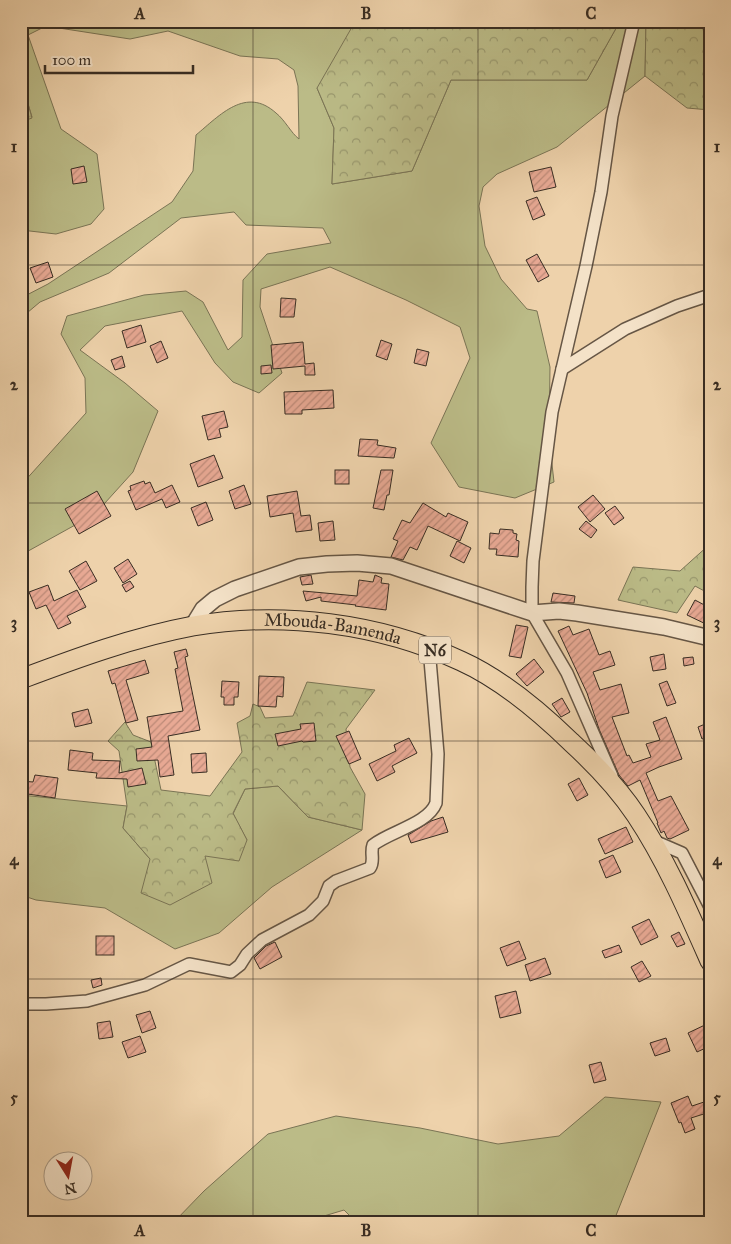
<svg xmlns="http://www.w3.org/2000/svg" width="731" height="1244" font-family="'IM FELL Great Primer',serif">
  <style>
    .green { fill: #bbbb87; stroke: #7a7455 }
    .forest { fill: url(#forest-crowns); stroke: #7a7455 }
    .building { fill: url(#building-hatch); stroke: #382d23 }
    .lines { fill: none; stroke-linecap: round; stroke-linejoin: round }
    .minor-casing { stroke: #665645; stroke-width: 14 }
    .tertiary-casing { stroke: #665645; stroke-width: 18 }
    .trunk-casing { stroke: #382d23; stroke-width: 21 }
    .minor { stroke: #f4e2c8; stroke-width: 11 }
    .tertiary { stroke: #f4e2c8; stroke-width: 15 }
    .trunk { stroke: #eed2ab; stroke-width: 19 }
    .grid { fill: none; stroke: #382d23; stroke-width: 1; stroke-opacity: 0.55 }
    .labels { text-anchor: middle; stroke-width: 5; stroke-linejoin: round; paint-order: stroke }
    .shield { fill: #f4e2c8; stroke: #706354; stroke-width: 1 }
    .shield-label { font-size: 16px; font-weight: bold; fill: #382d23 }
    .street-label { font-size: 18px; fill: #382d23; stroke: #f4e2c8 }
    .neatline { fill: none; stroke: #382d23; stroke-width: 2 }
    .grid-label { font-size: 16px; text-anchor: middle; font-weight: bold; fill: #382d23 }
  </style>
  <defs>
    <pattern id="forest-crowns" width="20" height="18" patternUnits="userSpaceOnUse" patternTransform="scale(1.25)"><rect width="20" height="18" fill="#bbbb87"/><path d="M2 6a3 3 0 1 1 6 0M12 15a3 3 0 1 1 6 0" fill="none" stroke="#99986e"/></pattern>
    <pattern id="building-hatch" width="6" height="6" patternUnits="userSpaceOnUse" patternTransform="scale(1.25)"><rect width="6" height="6" fill="#e8a994"/><path d="M-1 1l2-2M0 6l6-6M5 7l2-2" fill="none" stroke="#bd8a78"/></pattern>
  </defs>
  <rect width="100%" height="100%" fill="#eed2ab"/>
  <filter id="stains"><feTurbulence type="fractalNoise" baseFrequency=".004" numOctaves="4"/><feColorMatrix values="0 0 0 0 .2 0 0 0 0 .09 0 0 0 0 .02 0 0 0 .5 -.17"/></filter>
  <radialGradient id="worn" r=".72"><stop offset=".6" stop-color="#630" stop-opacity="0"/><stop offset="1" stop-color="#630" stop-opacity=".3"/></radialGradient>
  <g class="green">
    <path d="M21,21H388L317,88L334,128L332,184L412,171L451,80H587L619,23L646,21L645,76L557,147L497,174L483,187L479,206L485,246L501,279L527,309L537,311L550,367L549,438L554,482L515,498L459,487L431,443L470,358L460,327L406,300L330,267L261,289L260,307L282,373L259,393L233,382L215,363L182,311L105,326L80,350L125,383L158,411L133,472L95,514L21,555L22,484L86,413L85,378L61,334L67,316L144,295L186,291L203,302L228,350L242,337L243,280L267,254L331,243L323,228L246,225L234,212L181,218L109,273L40,302L21,318V298L48,284L172,202L193,171L196,135C220,115 246,86 276,113C285,120 291,133 299,139L298,86L294,70L278,59L240,56L168,31L130,39L46,26L28,35L61,129L97,154L104,209L91,224L56,234L21,230V122L32,117L21,80Z"/>
    <path d="M278,786L308,817L362,830L272,887L219,933L175,949L105,908L36,900L21,895V795L127,806L123,828L150,859L204,855L247,840L233,814L245,789Z"/>
    <path d="M605,1097L661,1102L613,1223H357L344,1210L314,1219L313,1223H173L204,1191L268,1134L336,1116L420,1128L498,1144L559,1136Z"/>
  </g>
  <g class="forest">
    <path d="M387,21H619V23L587,80H451L412,171L332,184L334,128L317,88L352,27Z"/>
    <path d="M646,21H710V110L687,108L645,76Z"/>
    <path d="M21,80L32,118L21,122Z"/>
    <path d="M710,544V594L695,586L677,613L618,600L633,567L680,571Z"/>
    <path d="M307,682L375,690L346,729L350,767L365,794L362,830L308,817L278,786L245,789L233,813L247,840L239,861L205,856L212,883L170,905L141,893L150,859L123,828L127,806L119,751L108,741L125,722L133,735L151,742L161,790L210,796L242,752L237,723L250,716L253,704L260,707L265,718L293,716Z"/>
  </g>
  <g class="building">
    <path d="M84,166L87,182L73,184L71,169Z"/>
    <path d="M551,167L556,187L534,192L529,172Z"/>
    <path d="M537,197L545,215L533,220L526,201Z"/>
    <path d="M537,254L549,276L538,282L526,260Z"/>
    <path d="M48,262L53,277L36,283L30,268Z"/>
    <path d="M281,298L296,299L294,317H280Z"/>
    <path d="M141,325L146,342L127,348L122,331Z"/>
    <path d="M381,340L392,344L387,360L376,356Z"/>
    <path d="M161,341L168,358L157,363L150,346Z"/>
    <path d="M303,342L305,364L314,363L315,375H305V366L273,369L271,345Z"/>
    <path d="M417,349L429,352L426,366L414,363Z"/>
    <path d="M122,356L125,367L115,370L111,360Z"/>
    <path d="M271,365L272,373L261,374V366Z"/>
    <path d="M333,390L334,408L302,410V414H285L284,392Z"/>
    <path d="M224,411L228,427L219,429L221,437L208,440L202,416Z"/>
    <path d="M360,439L378,440L377,445L396,448L394,458L358,456Z"/>
    <path d="M214,455L223,478L198,487L190,464Z"/>
    <rect x="335" y="470" width="14" height="14"/>
    <path d="M381,470H393L389,495H387L384,510L373,508Z"/>
    <path d="M144,481L145,484L150,482L155,493L172,485L180,502L166,508L162,499L136,510L128,491L131,490L130,486Z"/>
    <path d="M244,485L251,504L235,509L229,491Z"/>
    <path d="M97,491L111,516L79,534L65,509Z"/>
    <path d="M297,491L301,516L310,515L312,530L296,532L293,513L270,517L267,496Z"/>
    <path d="M593,495L605,509L590,522L578,507Z"/>
    <path d="M206,502L213,520L198,526L191,508Z"/>
    <path d="M423,503L446,517L448,513L468,522L460,541L428,526L417,550L410,547L403,560L391,557L398,541L393,539L402,520L410,523Z"/>
    <path d="M615,506L624,518L614,525L605,513Z"/>
    <path d="M333,521L335,540L320,541L318,523Z"/>
    <path d="M586,521L597,530L591,538L579,529Z"/>
    <path d="M500,529L513,530V533L517,534L516,540L519,541L518,557L496,555L497,549H489L490,533L499,534Z"/>
    <path d="M457,541L471,548L464,563L450,556Z"/>
    <path d="M128,559L137,574L123,583L114,568Z"/>
    <path d="M86,561L97,581L80,590L69,571Z"/>
    <path d="M311,575L313,584L302,585L300,577Z"/>
    <path d="M375,575L382,578L381,583L389,584L386,610L355,606L356,605L321,601V597L306,601L303,591L357,596L359,580L373,582Z"/>
    <path d="M130,581L134,587L126,592L122,585Z"/>
    <path d="M48,585L54,601L77,590L86,607L67,616L71,623L58,629L46,605L36,609L29,592Z"/>
    <path d="M553,593L575,596L574,603L551,602Z"/>
    <path d="M695,600L710,608V626L687,615Z"/>
    <path d="M516,625L528,627L521,658L509,656Z"/>
    <path d="M569,626L573,635L589,629L599,655L610,651L615,665L593,672L600,690L621,684L629,713L612,717L627,756L629,755L633,763L651,757L646,744L660,740L653,722L666,717L682,759L659,767L646,773L658,801L671,796L689,830L670,839L667,838L664,831L661,833L657,823H658L640,780L628,786L619,775L599,729L587,693L558,631Z"/>
    <path d="M186,649L188,656L185,657L200,730L168,736L174,775L160,777L158,760L137,761L136,749L152,747L147,717L183,711L175,669L178,668L174,652Z"/>
    <path d="M664,654L666,669L653,671L650,657Z"/>
    <path d="M693,657L694,664L684,666L683,658Z"/>
    <path d="M534,659L544,672L527,686L516,674Z"/>
    <path d="M145,660L149,673L126,680L138,720L126,723L115,683L112,684L108,671Z"/>
    <path d="M259,676L284,677L283,697L277,696L276,707L258,706Z"/>
    <path d="M222,681L239,682L238,697H234V705H224V697H221Z"/>
    <path d="M667,681L676,703L667,706L659,684Z"/>
    <path d="M562,698L570,712L561,717L552,704Z"/>
    <path d="M88,709L92,723L75,727L72,713Z"/>
    <path d="M710,722V736L702,739L698,727Z"/>
    <path d="M314,723L316,741L303,742L302,741L278,746L275,734L301,729L300,724Z"/>
    <path d="M349,731L361,759L349,764L336,736Z"/>
    <path d="M409,738L417,753L392,766L395,772L377,781L369,764L396,751L394,745Z"/>
    <path d="M70,750L93,753L92,760L120,761L119,773L142,768L146,784L128,787L127,779L96,778L97,773L68,770Z"/>
    <path d="M206,753L207,772L192,773L191,754Z"/>
    <path d="M35,775L58,778L55,798L21,793V781L33,782Z"/>
    <path d="M579,778L588,795L577,801L568,784Z"/>
    <path d="M443,817L448,832L411,843L408,835L431,821Z"/>
    <path d="M626,827L633,842L605,854L598,839Z"/>
    <path d="M613,855L621,872L606,878L599,861Z"/>
    <path d="M649,919L658,937L641,945L632,927Z"/>
    <path d="M679,932L685,944L677,947L671,936Z"/>
    <rect x="96" y="936" width="18" height="19"/>
    <path d="M519,941L526,959L507,966L500,948Z"/>
    <path d="M275,942L282,957L260,969L254,958L266,946Z"/>
    <path d="M619,945L622,952L605,958L602,951Z"/>
    <path d="M545,958L551,974L530,981L525,965Z"/>
    <path d="M642,961L651,976L639,982L631,967Z"/>
    <path d="M101,978L102,985L93,988L91,980Z"/>
    <path d="M516,991L521,1013L500,1018L495,996Z"/>
    <path d="M150,1011L156,1028L142,1033L136,1015Z"/>
    <path d="M110,1021L113,1037L99,1039L97,1023Z"/>
    <path d="M707,1024L710,1030V1046L697,1052L688,1033Z"/>
    <path d="M140,1036L146,1052L128,1058L122,1042Z"/>
    <path d="M666,1038L670,1051L655,1056L650,1043Z"/>
    <path d="M601,1062L606,1080L594,1083L589,1065Z"/>
    <path d="M688,1096L692,1106L710,1100V1112L691,1118L695,1129L685,1133L681,1122L679,1123L671,1103Z"/>
  </g>
  <g class="lines">
    <g class="minor-casing">
      <g id="minor">
        <path d="M562,369L625,329L677,306L710,295"/>
        <path d="M612,776L567,673L532,613V587L533,561L552,412L586,266L601,192L612,116L634,21"/>
        <path d="M652,840L682,853L710,907"/>
        <path d="M21,1004H46L87,1001L145,985L189,964L231,972L240,965L247,954L262,940L309,915L323,901L329,886L336,881L370,868C375,861 370,853 373,845C391,831 428,824 436,803L438,754L429,648"/>
      </g>
    </g>
    <g class="tertiary-casing">
      <path id="tertiary" d="M192,627L203,609L215,599L235,589L299,567L327,564L357,563L391,566L532,613L559,611L577,613L664,627L710,638"/>
    </g>
    <g class="trunk-casing">
      <g id="trunk">
        <path id="s1" d="M21,679C77,658 134,637 193,626C282,611 379,623 461,661C501,679 540,712 571,742C595,764 618,788 636,815C666,860 688,911 710,961"/>
      </g>
    </g>
    <use href="#minor" class="minor"/>
    <use href="#tertiary" class="tertiary"/>
    <use href="#trunk" class="trunk"/>
  </g>
  <path class="grid" d="M253,21V1223M478,21V1223M21,265H710M21,503H710M21,741H710M21,979H710"/>
  <g class="labels">
    <rect class="shield" x="419" y="636.5" width="32" height="27" rx="4"/>
    <g class="shield-label">
      <text x="435" y="656">N6</text>
    </g>
    <g class="street-label">
      <text dy="6" stroke="none"><textPath href="#s1" startOffset="321">Mbouda-Bamenda</textPath></text>
    </g>
  </g>
  <rect width="731" height="1244" fill="none" stroke="#eed2ab" stroke-width="55"/>
  <g transform="translate(68 1176) rotate(169)"><circle r="24" fill="#f4e2c8" stroke="#a99a86"/>
  <path d="M0-4L9 19L0 12L-9 19Z" fill="#8f2418"/>
  <text y="-8" font-size="14" font-weight="bold" text-anchor="middle" fill="#382d23">N</text>
  </g>
  <path d="M45 65v8h148v-8" fill="none" stroke="#382d23" stroke-width="2.5"/>
  <text x="52" y="65" font-size="15" fill="#382d23" stroke="#f4e2c8" stroke-width="4" paint-order="stroke">100 m</text>
  <rect x="28" y="28" width="676" height="1188" class="neatline"/>
  <g class="grid-label">
    <text x="140" y="19">A</text>
    <text x="366" y="19">B</text>
    <text x="591" y="19">C</text>
    <text x="14" y="152">1</text>
    <text x="717" y="152">1</text>
    <text x="14" y="390">2</text>
    <text x="717" y="390">2</text>
    <text x="14" y="628">3</text>
    <text x="717" y="628">3</text>
    <text x="14" y="865">4</text>
    <text x="717" y="865">4</text>
    <text x="14" y="1103">5</text>
    <text x="717" y="1103">5</text>
    <text x="140" y="1236">A</text>
    <text x="366" y="1236">B</text>
    <text x="591" y="1236">C</text>
  </g>
  <rect width="100%" height="100%" filter="url(#stains)"/>
  <rect width="100%" height="100%" fill="url(#worn)"/>
</svg>
